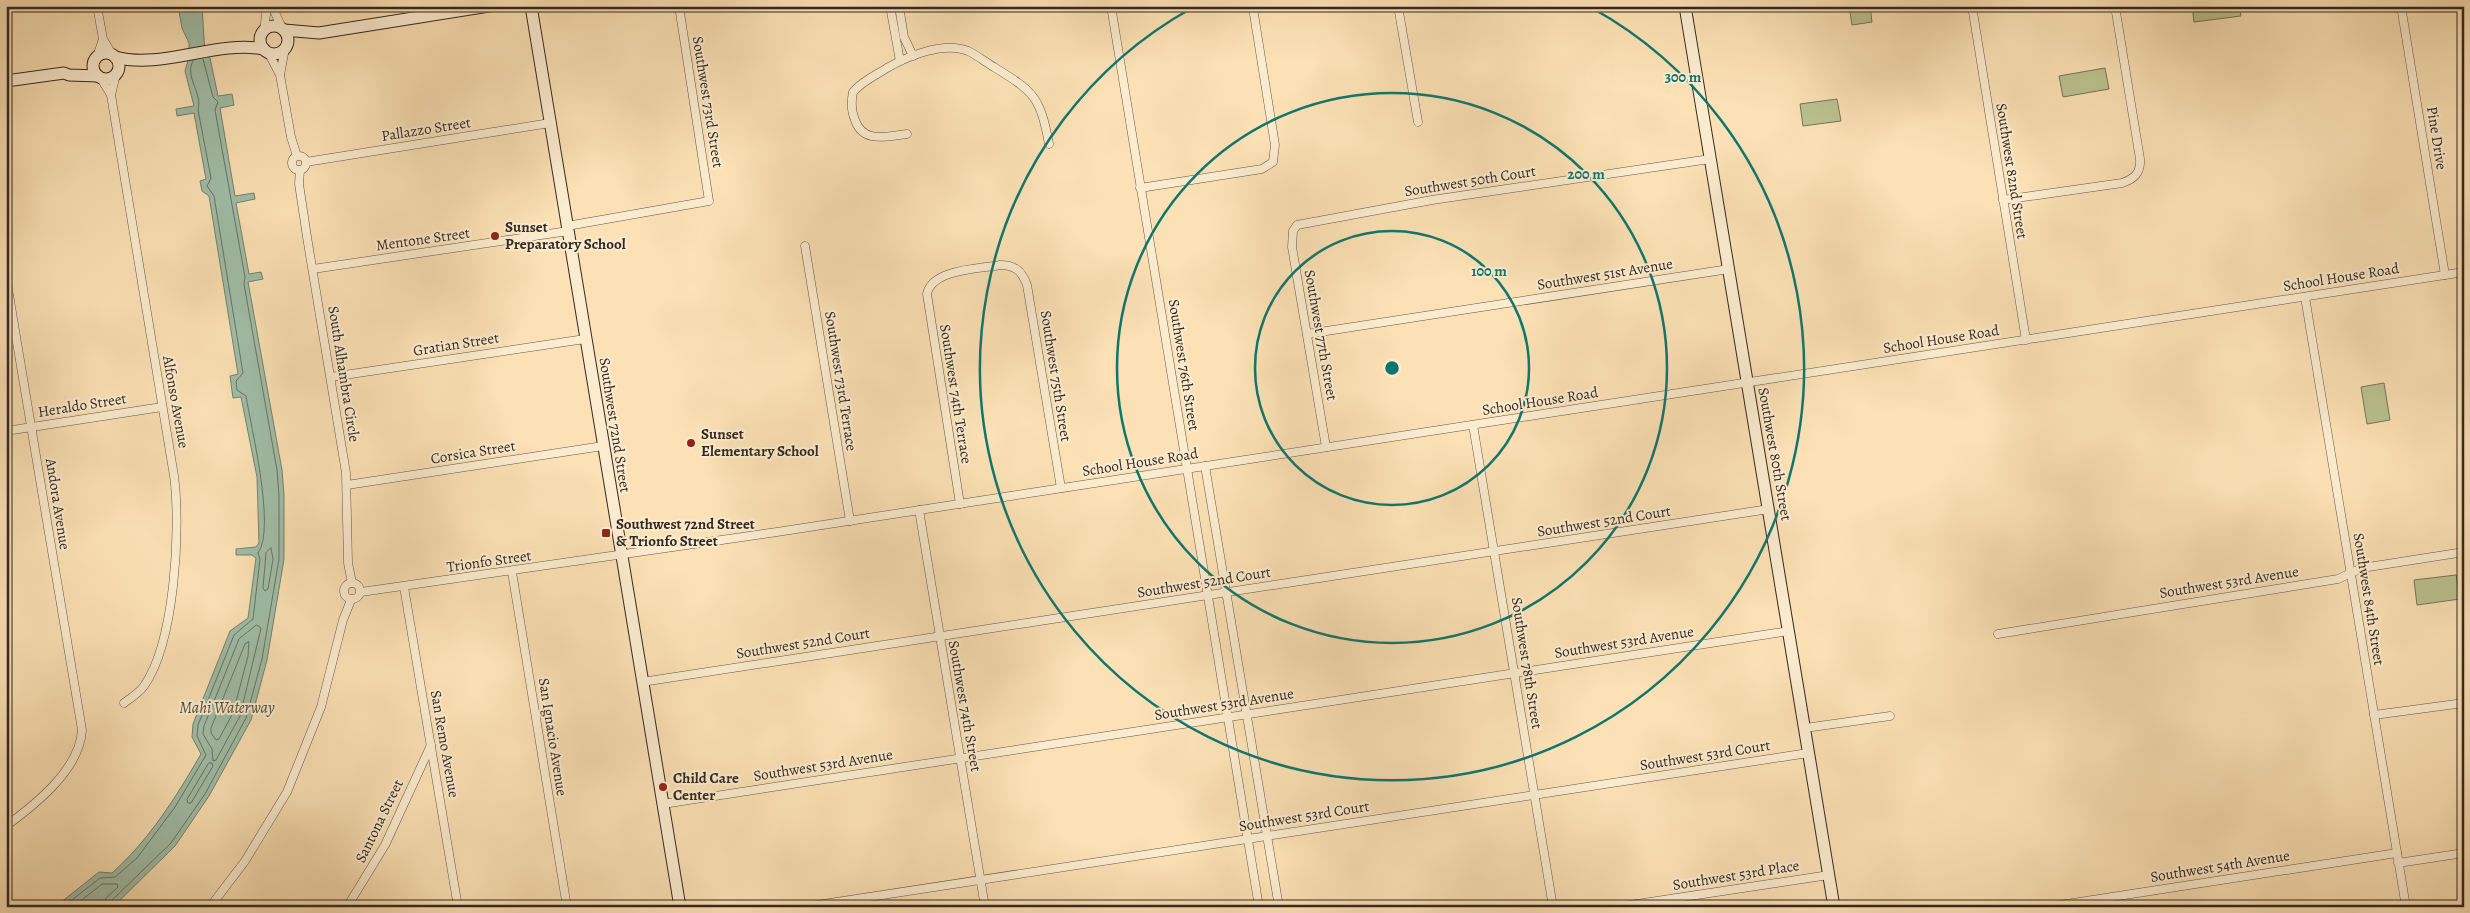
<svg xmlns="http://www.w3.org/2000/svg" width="2470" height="913" font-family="Alegreya,serif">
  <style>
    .park { fill: #bbc390; stroke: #777658 }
    .water { fill: #a0bea8; stroke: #748272 }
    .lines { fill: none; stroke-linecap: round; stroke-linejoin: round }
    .shore { stroke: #6a7364; stroke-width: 1 }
    .street-casing { stroke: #655646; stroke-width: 9 }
    .secondary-casing { stroke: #332821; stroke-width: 13 }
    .street { stroke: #fceccf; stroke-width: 8 }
    .secondary { stroke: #fceccf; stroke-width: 11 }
    .ring { fill: none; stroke: #0f766e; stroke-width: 2.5 }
    .poi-dot { fill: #8f2418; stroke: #fceccf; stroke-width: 2 }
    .labels { text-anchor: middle; stroke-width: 4; stroke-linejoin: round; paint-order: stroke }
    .street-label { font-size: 15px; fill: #332821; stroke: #fceccf }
    .poi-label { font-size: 15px; font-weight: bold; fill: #332821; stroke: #fceccf; text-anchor: start }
    .water-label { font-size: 16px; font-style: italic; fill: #4e4e43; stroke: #fceccf }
    .centre { fill: #0f766e; stroke: #fceccf; stroke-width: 2.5 }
    .ring-label { font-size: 15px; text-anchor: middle; font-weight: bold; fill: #0f766e; stroke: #fceccf; stroke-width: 4; stroke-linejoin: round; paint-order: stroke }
  </style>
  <rect width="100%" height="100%" fill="#fbe1b5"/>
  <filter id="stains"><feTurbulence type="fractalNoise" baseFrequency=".004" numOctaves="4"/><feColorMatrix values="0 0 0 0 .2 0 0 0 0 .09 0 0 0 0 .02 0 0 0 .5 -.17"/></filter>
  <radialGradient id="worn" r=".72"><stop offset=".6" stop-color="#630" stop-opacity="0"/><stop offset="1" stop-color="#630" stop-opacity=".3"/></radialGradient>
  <g class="park">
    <path d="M1849,6H1870L1872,22L1852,25Z"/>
    <path d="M2192,6H2239L2241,16L2194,22Z"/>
    <path d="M2105,68L2109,89L2063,97L2059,76Z"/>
    <path d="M1837,99L1841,121L1803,126L1800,104Z"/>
    <path d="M2384,383L2390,420L2367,424L2361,387Z"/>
    <path d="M2456,575L2460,599L2417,605L2414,580Z"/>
  </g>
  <path class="water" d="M178,6H202L205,54L210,58L218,96L232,94L234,105L220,108L235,196L254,193L255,199L236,203L249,274L261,272L263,279L248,282L282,470L284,495V559L267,660L251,720L209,796L175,846L113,907H55L99,872L112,873C150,839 176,797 201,754L192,737L193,724L230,631L248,618L256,558L252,555H236V549L256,547L259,543L257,477L241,397L233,398L230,376L238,374L209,196L202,191L200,181L206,179L194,113L177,116L176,109L194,106L185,71L189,57V43L182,28Z"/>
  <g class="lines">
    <g class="shore">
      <path d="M271,548L273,559L268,589L265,591L263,588L266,553Z"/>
      <path d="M257,625L261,628L240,716L216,760L213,761L212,749L203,734L204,726L239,639Z"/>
      <path d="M249,642L248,656L233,713L219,739L216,740L211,733V728L245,644Z"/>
      <path d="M209,763H212L213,766L191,803H188L187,800Z"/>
      <path d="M63,907L100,878L115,877L137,858L175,807L206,755L197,736L198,725L234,635L253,619L260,559L258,553C276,529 251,427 246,396L237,390L236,381L243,373L214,196L207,186L211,178L198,110C203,93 184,77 193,61"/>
      <path d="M73,907L102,884H117L118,887L106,898L104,907"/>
      <path d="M110,907L111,901L171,843L205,794L246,718L262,659L279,559V496L277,470L244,284L245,277L215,110L218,102L213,97L203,59"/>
    </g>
    <g class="street-casing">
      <g id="street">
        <path d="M97,6L103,39L112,54"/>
        <path d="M272,6L282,28"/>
        <path d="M890,6L900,61"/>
        <path d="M899,6L904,37L913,56"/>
        <path d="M1111,6L1259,907"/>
        <path d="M1398,6L1418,122"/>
        <path d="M1972,6L2026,340"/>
        <path d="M2401,6L2445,275"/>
        <path d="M264,31L267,6"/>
        <path d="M285,48L280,75L291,137L297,156"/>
        <path d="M268,52L280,75"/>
        <path d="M97,57L103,39"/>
        <path d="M116,74L111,95L174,476C181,528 175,642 144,686C139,693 131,698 124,703"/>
        <path d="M100,77L111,95"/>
        <path d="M907,134C887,136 863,144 855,120C851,111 851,102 853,92C861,82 876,75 887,68C908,56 944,41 968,51C977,55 985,62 994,67C1034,92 1040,96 1049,144"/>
        <circle cx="299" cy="163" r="7"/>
        <path d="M306,162L550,123"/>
        <path d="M300,170L299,184L307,237L346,473L348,563L352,583"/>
        <path d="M1140,188L1262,169L1273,162L1275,145L1253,8"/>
        <path d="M2003,200L2122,183C2134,179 2141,173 2140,159L2115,6"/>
        <path d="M567,226L709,201L679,6"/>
        <path d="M805,246L850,521"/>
        <path d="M313,269L568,231"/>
        <path d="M6,277L82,730C80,769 36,804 6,826"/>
        <path d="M2305,297L2406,907"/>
        <path d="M1307,334L1729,269"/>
        <path d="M331,377L585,339"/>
        <path d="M1473,425L1553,907"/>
        <path d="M6,431L162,407"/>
        <path d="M1326,447L1292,247L1293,231L1297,225L1432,200L1710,159"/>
        <path d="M1205,466L1279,907"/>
        <path d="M347,485L603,446"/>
        <path d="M960,504L927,294C932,269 979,269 1000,265C1015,265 1022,271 1027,285L1061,488"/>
        <path d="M919,510L985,907"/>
        <path d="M512,572L567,907"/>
        <circle cx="352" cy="591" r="8"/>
        <path d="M404,587L458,907"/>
        <path d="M361,592L777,532L2464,272"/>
        <path d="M1998,634L2338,579L2362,568L2464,552"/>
        <path d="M642,682L1769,509"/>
        <path d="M2374,715L2464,703"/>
        <path d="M1805,728L1890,716"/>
        <path d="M663,804L1789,631"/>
        <path d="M2398,863L2464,853"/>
        <path d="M210,907L245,861L287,792L321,707L343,620L351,600"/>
        <path d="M347,907L385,845L431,745"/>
        <path d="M804,907L1808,753"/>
        <path d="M1617,907L1829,875"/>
        <path d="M2047,907L2397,853"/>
      </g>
    </g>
    <g class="secondary-casing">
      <g id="secondary">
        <path d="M531,6L680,907"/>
        <path d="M1685,6L1834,907"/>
        <circle cx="274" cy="40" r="14"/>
        <path d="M284,30L319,33L489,6"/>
        <circle cx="106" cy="66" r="13"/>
        <path d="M115,57C162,70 215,40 264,49"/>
        <path d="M6,81L64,73L69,75L98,76"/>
      </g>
    </g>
    <use href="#street" class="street"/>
    <use href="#secondary" class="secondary"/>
  </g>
  <g class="ring">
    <circle cx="1392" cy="368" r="137"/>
    <circle cx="1392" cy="368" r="275"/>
    <path d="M1592 8A412 412 0 1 1 1192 8"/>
  </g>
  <g class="poi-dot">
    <circle cx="495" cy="236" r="5"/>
    <circle cx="691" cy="443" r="5"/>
    <rect x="601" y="528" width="10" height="10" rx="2.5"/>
    <circle cx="663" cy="787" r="5"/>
  </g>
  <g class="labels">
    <g class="street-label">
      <text transform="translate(708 102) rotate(81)" y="5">Southwest 73rd Street</text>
      <text transform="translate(426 129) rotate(-9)" y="5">Pallazzo Street</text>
      <text transform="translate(2437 138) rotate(81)" y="5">Pine Drive</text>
      <text transform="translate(2012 171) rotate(81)" y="5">Southwest 82nd Street</text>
      <text transform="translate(1470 181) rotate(-9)" y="5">Southwest 50th Court</text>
      <text transform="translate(423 239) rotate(-8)" y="5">Mentone Street</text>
      <text transform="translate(1605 274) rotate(-9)" y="5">Southwest 51st Avenue</text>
      <text transform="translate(2341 277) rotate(-9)" y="5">School House Road</text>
      <text transform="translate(1321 335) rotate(80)" y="5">Southwest 77th Street</text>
      <text transform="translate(1941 339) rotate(-9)" y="5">School House Road</text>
      <text transform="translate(456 344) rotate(-9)" y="5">Gratian Street</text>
      <text transform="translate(1184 365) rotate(81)" y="5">Southwest 76th Street</text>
      <text transform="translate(344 374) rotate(81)" y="5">South Alhambra Circle</text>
      <text transform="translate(1056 376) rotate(81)" y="5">Southwest 75th Street</text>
      <text transform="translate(841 381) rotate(81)" y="5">Southwest 73rd Terrace</text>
      <text transform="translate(956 394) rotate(81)" y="5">Southwest 74th Terrace</text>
      <text transform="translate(1540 401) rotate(-9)" y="5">School House Road</text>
      <text transform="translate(176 402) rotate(80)" y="5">Alfonso Avenue</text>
      <text transform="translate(82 405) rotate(-9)" y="5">Heraldo Street</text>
      <text transform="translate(615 425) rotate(81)" y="5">Southwest 72nd Street</text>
      <text transform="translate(473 452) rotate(-9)" y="5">Corsica Street</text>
      <text transform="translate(1775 454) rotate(80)" y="5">Southwest 80th Street</text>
      <text transform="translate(1140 462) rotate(-9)" y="5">School House Road</text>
      <text transform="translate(58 504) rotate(81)" y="5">Andora Avenue</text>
      <text transform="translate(1604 521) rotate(-9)" y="5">Southwest 52nd Court</text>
      <text transform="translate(489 561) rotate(-8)" y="5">Trionfo Street</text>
      <text transform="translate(1204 582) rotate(-9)" y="5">Southwest 52nd Court</text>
      <text transform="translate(2229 582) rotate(-9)" y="5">Southwest 53rd Avenue</text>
      <text transform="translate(2369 599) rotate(81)" y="5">Southwest 84th Street</text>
      <text transform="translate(1624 642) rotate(-9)" y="5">Southwest 53rd Avenue</text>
      <text transform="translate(803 643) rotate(-9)" y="5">Southwest 52nd Court</text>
      <text transform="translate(1527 663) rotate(81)" y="5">Southwest 78th Street</text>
      <text transform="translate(1224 704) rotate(-9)" y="5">Southwest 53rd Avenue</text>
      <text transform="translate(965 706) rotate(80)" y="5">Southwest 74th Street</text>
      <text transform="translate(553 737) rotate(81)" y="5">San Ignacio Avenue</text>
      <text transform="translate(445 744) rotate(80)" y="5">San Remo Avenue</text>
      <text transform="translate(1705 755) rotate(-9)" y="5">Southwest 53rd Court</text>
      <text transform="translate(823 765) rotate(-9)" y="5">Southwest 53rd Avenue</text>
      <text transform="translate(1304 816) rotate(-9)" y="5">Southwest 53rd Court</text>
      <text transform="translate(379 821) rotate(-64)" y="5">Santona Street</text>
      <text transform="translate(2220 866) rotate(-9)" y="5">Southwest 54th Avenue</text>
      <text transform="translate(1736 875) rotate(-9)" y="5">Southwest 53rd Place</text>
    </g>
    <g class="poi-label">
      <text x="505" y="232">Sunset<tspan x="505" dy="17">Preparatory School</tspan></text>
      <text x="701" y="439">Sunset<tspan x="701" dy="17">Elementary School</tspan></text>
      <text x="616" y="529">Southwest 72nd Street<tspan x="616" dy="17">&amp; Trionfo Street</tspan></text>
      <text x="673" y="783">Child Care<tspan x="673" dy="17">Center</tspan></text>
    </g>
    <g class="water-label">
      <text x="227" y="713">Mahi Waterway</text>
    </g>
  </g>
  <circle cx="1392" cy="368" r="8" class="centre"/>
  <g class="ring-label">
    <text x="1683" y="82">300 m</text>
    <text x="1586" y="179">200 m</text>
    <text x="1489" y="276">100 m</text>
  </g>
  <rect width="2470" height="913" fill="none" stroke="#fbe1b5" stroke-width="25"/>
  <rect x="8" y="8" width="2455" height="898" fill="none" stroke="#332821" stroke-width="2.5"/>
  <rect x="12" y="12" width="2445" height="888" fill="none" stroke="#332821"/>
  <rect width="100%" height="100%" filter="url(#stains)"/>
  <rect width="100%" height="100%" fill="url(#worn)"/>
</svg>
